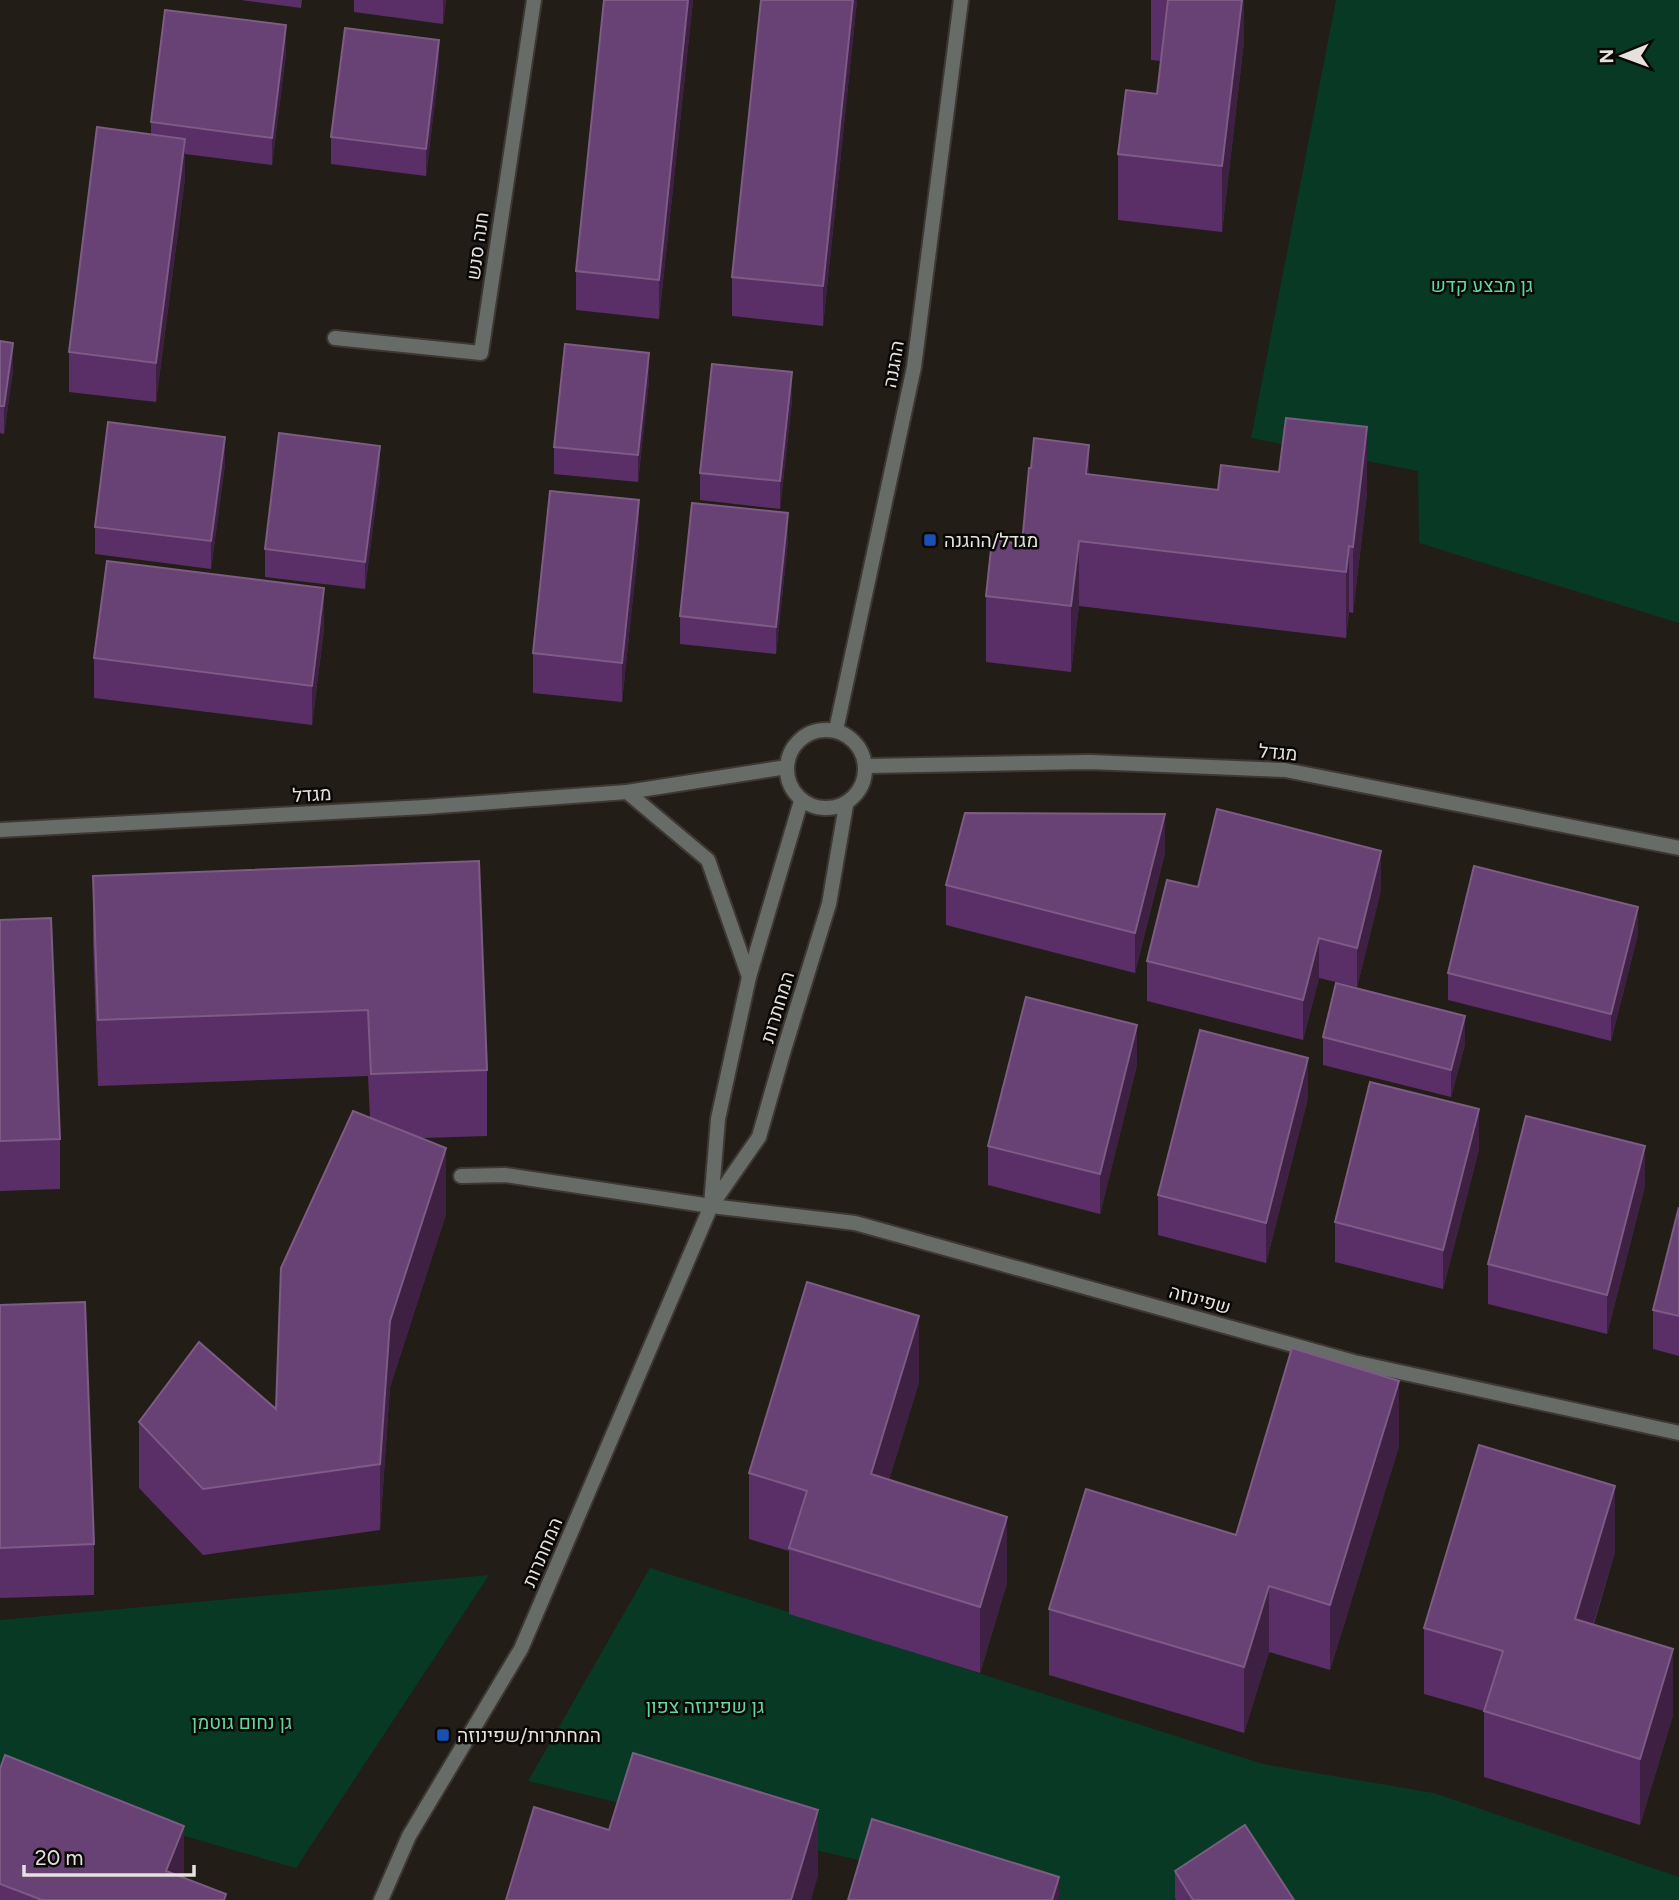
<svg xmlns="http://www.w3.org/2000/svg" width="1679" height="1900" font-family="Figtree,Heebo,sans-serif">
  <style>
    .green { fill: #073924 }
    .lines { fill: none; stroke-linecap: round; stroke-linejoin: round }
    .service-casing { stroke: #3e3833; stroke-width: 18 }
    .minor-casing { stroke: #3e3833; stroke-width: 18 }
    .service { stroke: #686c69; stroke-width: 14 }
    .minor { stroke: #686c69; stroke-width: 14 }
    .wall { fill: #5a2f67 }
    .shaded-wall { fill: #3d2042 }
    .building { fill: #684274; stroke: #7c5b84; stroke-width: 2 }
    .transit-dot { fill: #1a4fb4; stroke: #0a0806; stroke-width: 2.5 }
    .labels { text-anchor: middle; stroke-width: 5; stroke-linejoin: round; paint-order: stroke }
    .street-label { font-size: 19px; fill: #e5e1dd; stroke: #0a0806 }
    .park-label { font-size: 19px; fill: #5fd99e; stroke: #0a0806 }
    .poi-label { font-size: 19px; fill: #e5e1dd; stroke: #0a0806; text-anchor: start }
  </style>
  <rect width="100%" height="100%" fill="#231d17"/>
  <g class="green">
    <path d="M1336,0H1679V623L1419,543L1418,471L1251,438Z"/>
    <path d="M650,1568L1263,1764L1434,1793L1679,1877V1900H1025L528,1781Z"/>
    <path d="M489,1575L296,1868L0,1783V1620Z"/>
  </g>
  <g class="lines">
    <g class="service-casing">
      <path id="service" d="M461,1176L505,1175L711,1206"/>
    </g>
    <g class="minor-casing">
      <g id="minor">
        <path d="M335,338L481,353L534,0"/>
        <circle cx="826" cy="769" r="39"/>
        <path d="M836,730L914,367L961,0"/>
        <path d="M867,766L1090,762L1285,770L1679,848"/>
        <path d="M627,792L708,860L749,977"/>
        <path d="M0,830L425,807L627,792L787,767"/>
        <path d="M711,1205L718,1119L749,977L801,801"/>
        <path d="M711,1206L855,1223L1354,1362L1679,1433"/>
        <path d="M381,1900L409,1836L521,1649L711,1206L759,1137L783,1053L829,904L846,805"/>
      </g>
    </g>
    <use href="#service" class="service"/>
    <use href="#minor" class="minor"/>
  </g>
  <g class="wall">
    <path d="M241,0H302L301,8Z"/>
    <path d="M354,0H446L443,24L354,12Z"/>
    <path d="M604,0H693L659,319L576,310V271Z"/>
    <path d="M857,0L823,326L732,316V277Z"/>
    <path d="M1151,0H1244V41L1222,232L1118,220V154L1157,94L1161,61L1151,60Z"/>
    <path d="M286,53L272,165L185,154V178L156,402L69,392V352L151,134V122Z"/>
    <path d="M439,68L426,176L331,164V137Z"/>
    <path d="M0,341L13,370L4,434L0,433Z"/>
    <path d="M649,380L638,482L554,474V447Z"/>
    <path d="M792,400L780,509L700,500V473Z"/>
    <path d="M225,464L211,569L95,554V527Z"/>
    <path d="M380,473L365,589L265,577V549Z"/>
    <path d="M1089,475L1218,490L1367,493L1353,613L1349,612L1346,638L1079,606L1071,672L986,662V596L1022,544Z"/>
    <path d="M639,540L622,702L533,693V653Z"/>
    <path d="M788,540L776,654L680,644V616Z"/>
    <path d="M324,628L312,725L94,698V658Z"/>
    <path d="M1165,853L1135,973L946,925V885Z"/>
    <path d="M479,861L487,1070V1136L422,1138L446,1214L390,1387L380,1530L203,1555L139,1488V1422L276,1409L370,1117L368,1076L98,1086L93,941V876Z"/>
    <path d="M1198,887L1381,890L1357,987L1319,978L1303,1040L1147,1001V961Z"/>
    <path d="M0,920L60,1139V1189L0,1191Z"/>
    <path d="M1638,934L1611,1041L1448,1000V973Z"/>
    <path d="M1323,1037L1465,1044L1451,1097L1323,1065Z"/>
    <path d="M1137,1065L1100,1214L988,1185V1146Z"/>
    <path d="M1308,1098L1266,1263L1158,1235V1195Z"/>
    <path d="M1479,1149L1443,1289L1335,1262V1222Z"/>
    <path d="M1645,1186L1607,1334L1488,1304V1264Z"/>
    <path d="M1679,1207V1356L1653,1349V1310Z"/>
    <path d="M0,1305L94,1544V1595L0,1598Z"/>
    <path d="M919,1382L889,1480L1007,1583L980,1673L789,1614V1551L749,1539V1473Z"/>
    <path d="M1399,1446L1330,1670L1269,1652L1244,1733L1049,1675V1609L1236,1535Z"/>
    <path d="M1615,1552L1594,1624L1673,1715L1640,1825L1484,1777V1711L1424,1694V1628Z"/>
    <path d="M0,1769L184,1878L226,1900H0Z"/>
    <path d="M1175,1871L1294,1900H1176L1175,1898Z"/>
  </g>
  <g class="shaded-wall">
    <path d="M443,0H446L443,24Z"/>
    <path d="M688,0H693L659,319V280Z"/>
    <path d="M853,0H857L823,326V286Z"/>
    <path d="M1242,0H1244V41L1222,232V166Z"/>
    <path d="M286,25V53L272,165V138Z"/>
    <path d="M439,40V68L426,176V149Z"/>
    <path d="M185,139V178L156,402V363Z"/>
    <path d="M13,343V370L4,434V406Z"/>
    <path d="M649,353V380L638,482V455Z"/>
    <path d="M792,372V400L780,509V481Z"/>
    <path d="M1367,427V493L1353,613V547Z"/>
    <path d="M225,437V464L211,569V541Z"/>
    <path d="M1089,445V511L1086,474Z"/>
    <path d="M380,446V473L365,589V562Z"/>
    <path d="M639,500V540L622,702V663Z"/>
    <path d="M788,513V540L776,654V627Z"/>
    <path d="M1079,541V606L1071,672V606Z"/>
    <path d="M1349,546V612L1346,638V572Z"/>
    <path d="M324,588V628L312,725V686Z"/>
    <path d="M1165,814V853L1135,973V933Z"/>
    <path d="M1381,851V890L1357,987V948Z"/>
    <path d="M1638,907V934L1611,1041V1014Z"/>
    <path d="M1319,938V978L1303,1040V1000Z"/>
    <path d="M1465,1016V1044L1451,1097V1070Z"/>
    <path d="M1137,1025V1065L1100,1214V1174Z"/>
    <path d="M1308,1058V1098L1266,1263V1223Z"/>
    <path d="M1479,1109V1149L1443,1289V1250Z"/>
    <path d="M1645,1146V1186L1607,1334V1295Z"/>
    <path d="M446,1148V1214L390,1387L380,1530V1464L390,1321Z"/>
    <path d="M919,1316V1382L871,1540V1474Z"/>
    <path d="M1399,1381V1446L1330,1670V1605Z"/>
    <path d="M1615,1486V1552L1575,1684V1619Z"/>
    <path d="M1007,1517V1583L980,1673V1607Z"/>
    <path d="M1269,1586V1652L1244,1733V1667Z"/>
    <path d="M1673,1649V1715L1640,1825V1759Z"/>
    <path d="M818,1810V1876L811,1900H791Z"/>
    <path d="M184,1826V1892L166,1871Z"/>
    <path d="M1059,1877V1900H1052Z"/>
  </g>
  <g class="building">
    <path d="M604,0H688L659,280L576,271Z"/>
    <path d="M761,0H853L823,286L732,277Z"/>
    <path d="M1168,0H1242L1222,166L1118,154L1126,90L1157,94Z"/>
    <path d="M165,10L286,25L272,138L151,122Z"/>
    <path d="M345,28L439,40L426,149L331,137Z"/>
    <path d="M97,127L185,139L156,363L69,352Z"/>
    <path d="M0,341L13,343L4,406H0Z"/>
    <path d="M565,344L649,353L638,455L554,447Z"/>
    <path d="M712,364L792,372L780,481L700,473Z"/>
    <path d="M1286,418L1367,427L1353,547L1349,546L1346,572L1079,541L1071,606L986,596L992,540L1022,544L1029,468H1031L1034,438L1089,445L1086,474L1218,490L1221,465L1279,472Z"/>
    <path d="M108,422L225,437L211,541L95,527Z"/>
    <path d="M279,433L380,446L365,562L265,549Z"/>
    <path d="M550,491L639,500L622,663L533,653Z"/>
    <path d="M692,503L788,513L776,627L680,616Z"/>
    <path d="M107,561L324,588L312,686L94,658Z"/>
    <path d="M1217,809L1381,851L1357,948L1319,938L1303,1000L1147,961L1167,880L1198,887Z"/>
    <path d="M965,813L1165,814L1135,933L946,885Z"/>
    <path d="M479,861L487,1070L371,1074L368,1010L98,1020L93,876Z"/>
    <path d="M1474,866L1638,907L1611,1014L1448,973Z"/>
    <path d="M51,918L60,1139L0,1141V920Z"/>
    <path d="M1336,983L1465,1016L1451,1070L1323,1037Z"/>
    <path d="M1026,997L1137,1025L1100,1174L988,1146Z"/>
    <path d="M1200,1030L1308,1058L1266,1223L1158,1195Z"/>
    <path d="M1370,1082L1479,1109L1443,1250L1335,1222Z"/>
    <path d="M353,1111L446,1148L390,1321L380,1464L203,1489L139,1422L199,1342L276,1409L281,1268Z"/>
    <path d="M1526,1116L1645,1146L1607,1295L1488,1264Z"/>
    <path d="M1679,1207V1316L1653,1310Z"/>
    <path d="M807,1282L919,1316L871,1474L1007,1517L980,1607L789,1548L807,1491L749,1473Z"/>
    <path d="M85,1302L94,1544L0,1548V1305Z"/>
    <path d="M1292,1348L1399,1381L1330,1605L1269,1586L1244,1667L1049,1609L1086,1489L1236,1535Z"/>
    <path d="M1479,1445L1615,1486L1575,1619L1673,1649L1640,1759L1484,1711L1503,1651L1424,1628Z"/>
    <path d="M633,1753L818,1810L791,1900H506L534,1807L609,1830Z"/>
    <path d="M5,1755L184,1826L166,1871L226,1894L224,1900H42L0,1884V1769Z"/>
    <path d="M872,1819L1059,1877L1052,1900H848Z"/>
    <path d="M1245,1825L1294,1900H1193L1175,1871Z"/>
  </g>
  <g class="transit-dot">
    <rect x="923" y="533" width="14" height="14" rx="3.5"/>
    <rect x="436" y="1728" width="14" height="14" rx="3.5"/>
  </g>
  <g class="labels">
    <g class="street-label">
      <text transform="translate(477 246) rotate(-82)" y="7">חנה סנש</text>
      <text transform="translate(893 364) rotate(-80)" y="7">ההגנה</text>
      <text transform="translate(1278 752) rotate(5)" y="7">מגדל</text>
      <text transform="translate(312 794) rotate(-3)" y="7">מגדל</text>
      <text transform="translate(777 1007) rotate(-73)" y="7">המחתרות</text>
      <text transform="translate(1200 1299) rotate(16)" y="7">שפינוזה</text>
      <text transform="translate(542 1552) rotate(-67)" y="7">המחתרות</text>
    </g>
    <g class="park-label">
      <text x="1482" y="292">גן מבצע קדש</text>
      <text x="705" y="1713">גן שפינוזה צפון</text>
      <text x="242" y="1729">גן נחום גוטמן</text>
    </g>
    <g class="poi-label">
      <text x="944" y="547">מגדל/ההגנה</text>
      <text x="457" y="1742">המחתרות/שפינוזה</text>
    </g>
  </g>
  <g transform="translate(1623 56) rotate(269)" stroke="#0a0806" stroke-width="5" paint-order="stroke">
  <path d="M0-5L12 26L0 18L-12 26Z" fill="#e5e1dd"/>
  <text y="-10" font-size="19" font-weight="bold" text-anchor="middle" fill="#e5e1dd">N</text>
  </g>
  <path d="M24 1865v10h170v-10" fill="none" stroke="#e5e1dd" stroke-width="3.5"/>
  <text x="35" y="1865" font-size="21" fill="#e5e1dd" stroke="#0a0806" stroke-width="5" paint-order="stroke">20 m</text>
</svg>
